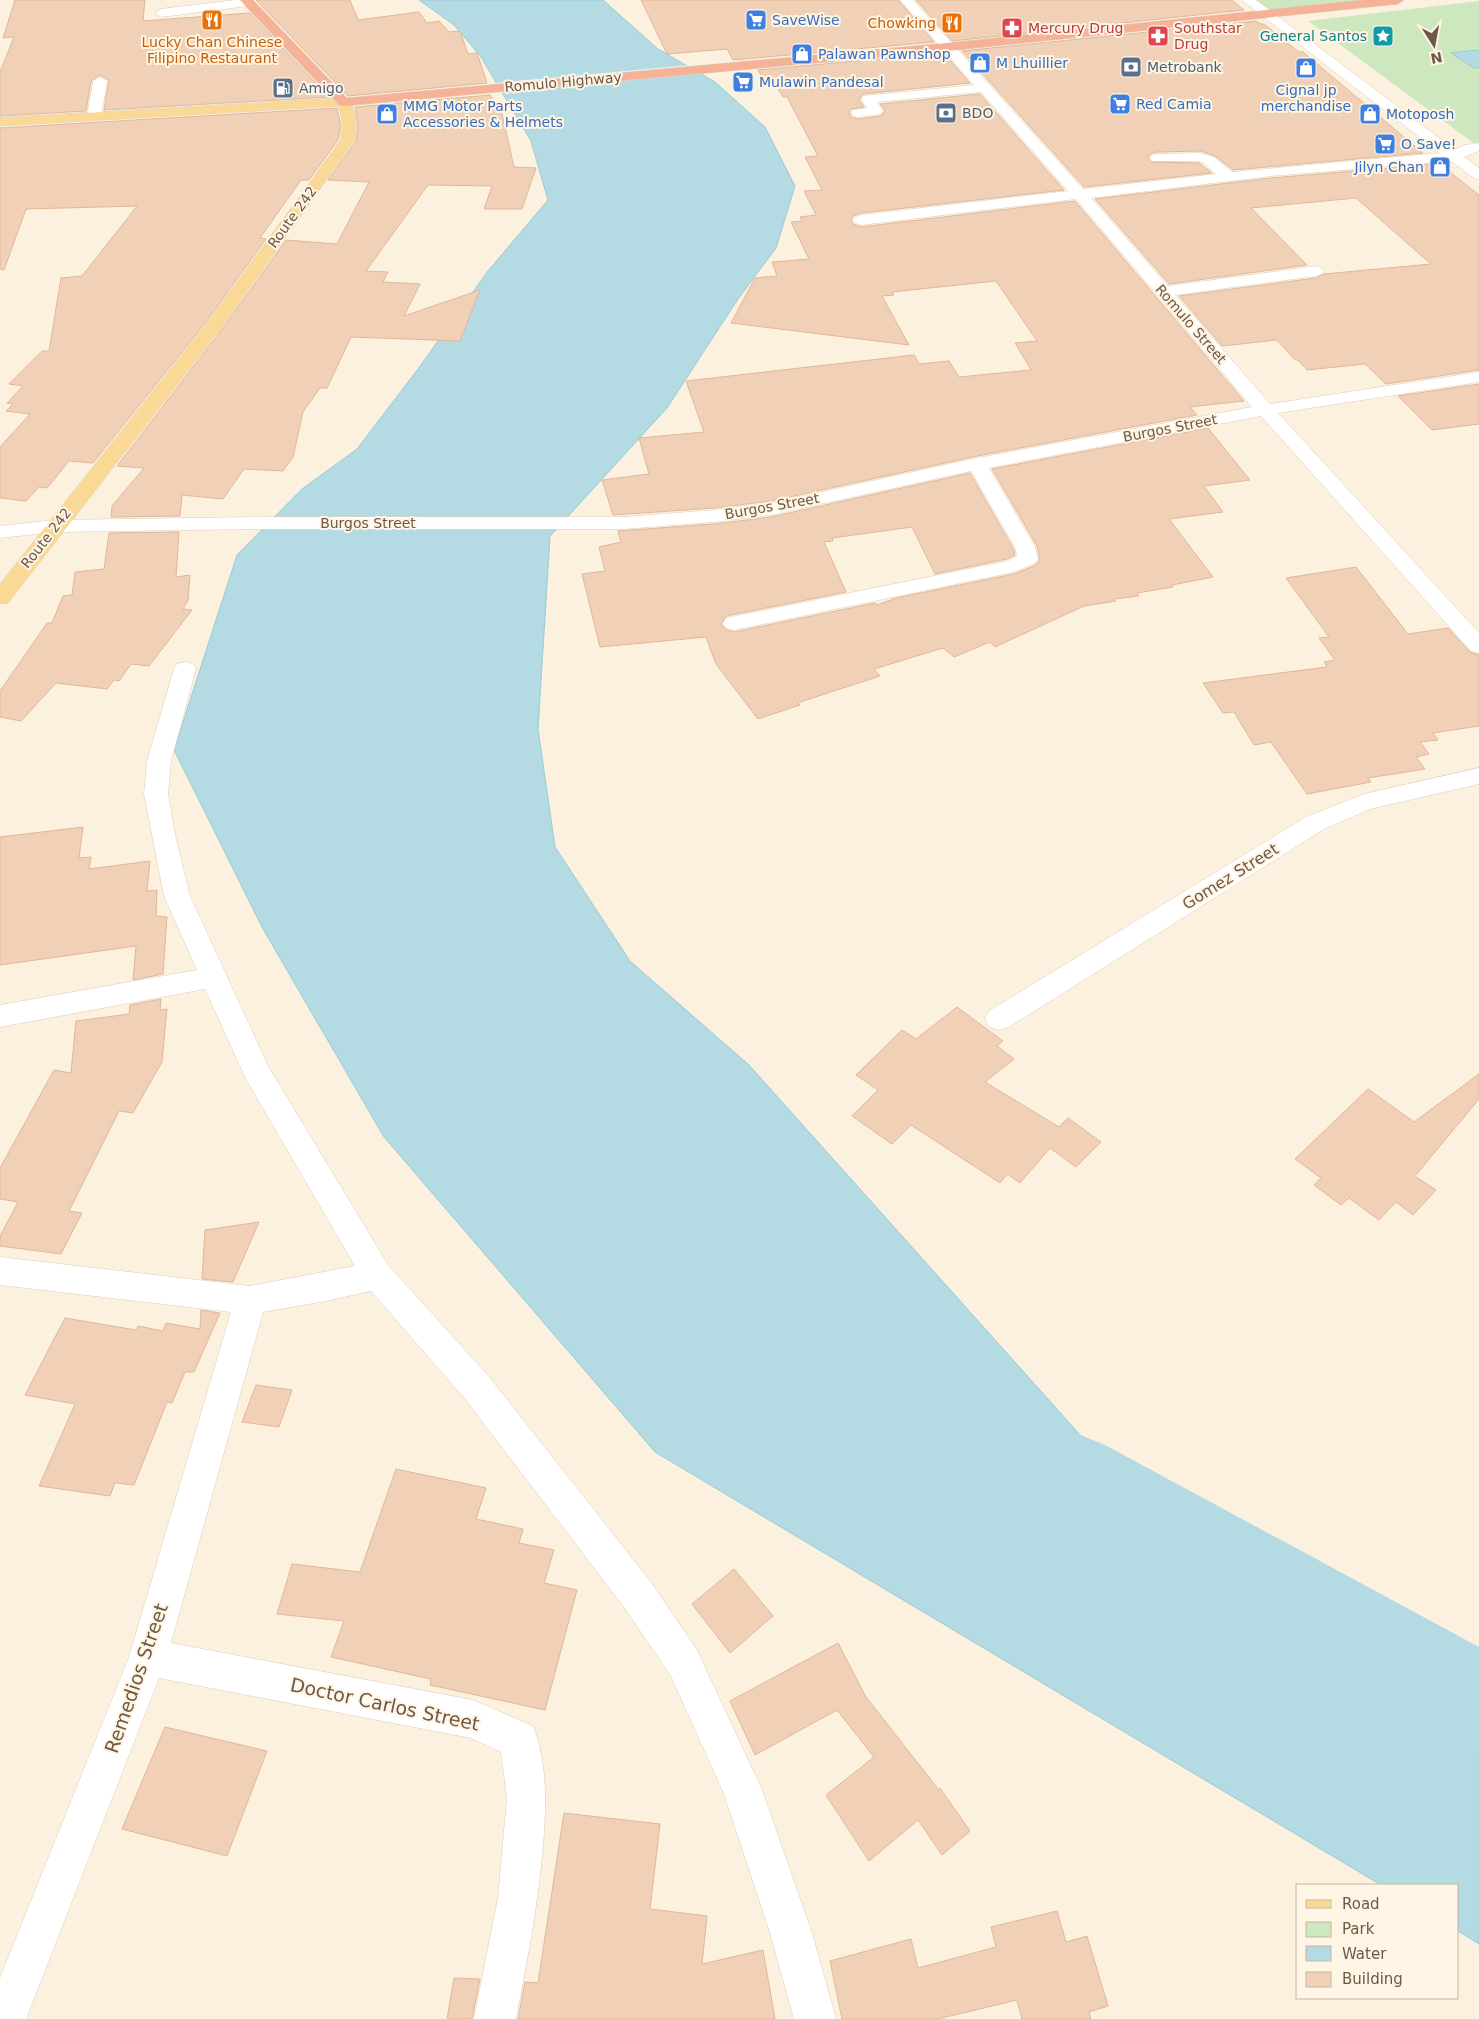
<svg xmlns="http://www.w3.org/2000/svg" width="1479" height="2019" font-family="'DejaVu Sans',sans-serif">
  <style>
    .green { fill: #cde8be }
    .water { fill: #b4dbe4; stroke: #9bcad5 }
    .pier { fill: #fbf1de }
    .lines { fill: none; stroke-linecap: round; stroke-linejoin: round }
    .river { fill: #b4dbe4; fill-rule: evenodd }
    .building { fill: #f0d0b7; stroke: #e2b798 }
    .minor-casing { stroke: #dfcdbb; stroke-width: 1 }
    .major-casing { stroke: #dad4cf; stroke-width: 1 }
    .highway-casing { stroke: #dad4cf; stroke-width: 1 }
    .minor { fill: #fff; fill-rule: evenodd }
    .major { fill: #fad997; fill-rule: evenodd }
    .highway { fill: #f5b296; fill-rule: evenodd }
    .labels { text-anchor: middle; stroke-width: 4; stroke-linejoin: round; paint-order: stroke }
    .far-shop-label { font-size: 14px; fill: #366cbe; stroke: #fff5e4; text-anchor: start }
    .far-food-label { font-size: 14px; fill: #c56008; stroke: #fff5e4; text-anchor: end }
    .far-health-label { font-size: 14px; fill: #be3a42; stroke: #fff5e4; text-anchor: start }
    .far-culture-label { font-size: 14px; fill: #0d838f; stroke: #fff5e4; text-anchor: end }
    .far-service-label { font-size: 14px; fill: #4e5e75; stroke: #fff5e4; text-anchor: start }
    .far-street-label { font-size: 14px; fill: #705847; stroke: #fff5e4 }
    .street-label { font-size: 16px; fill: #705847; stroke: #fff5e4 }
    .near-street-label { font-size: 19px; fill: #705847; stroke: #fff5e4 }
  </style>
  <rect width="100%" height="100%" fill="#fbf1de"/>
  <g class="green">
    <path d="M1255,0H1372L1269,10Z"/>
    <path d="M1479,1V147L1308,21Z"/>
  </g>
  <g class="water">
    <path d="M419,0H603L658,49L715,82L765,127L795,186L776,248L738,299L667,408L550,536L538,729L555,847L630,961L749,1065L1184,1551L1479,1672V1944L1458,1931V1885H1381L655,1452L384,1137L263,929L174,750L237,555L302,489L357,449L418,369L488,271L548,200L531,141L481,57L454,25Z"/>
    <path d="M1477,50L1479,52V68H1474L1451,53Z"/>
  </g>
  <path class="pier" d="M691,65L705,73L500,93L495,83Z"/>
  <g class="lines">
    <path class="river" d="M1073,1432L1105,1445L1479,1647V1751L1444,1736L1041,1507L1027,1476L1041,1445Z"/>
  </g>
  <g class="building">
    <path d="M15,0H145L143,21L250,13L329,97L104,110L109,80L99,75L91,81L86,111L0,116V72L14,37L3,38Z"/>
    <path d="M256,0H350L358,20L419,12L427,23L439,21L449,32L460,31L468,54L477,53L487,83L348,96Z"/>
    <path d="M641,0H898L934,42L733,60L727,49L667,54Z"/>
    <path d="M916,0H1232L1244,10L952,41Z"/>
    <path d="M1256,21L1261,24H1264L1299,52H1303L1423,153L1233,170L1215,156L1201,151L1157,152L1152,153L1148,157L1150,162L1199,163L1212,173L1084,187L962,51Z"/>
    <path d="M944,53L970,83L863,94L859,100L864,107L851,109L849,112L851,117L858,119L881,116L885,110L880,104L980,94L1064,190L861,213L853,216L851,219L853,224L861,227L1075,201L1244,401L1190,407L1197,415L977,456L771,501L714,508L613,515L602,480L649,474L639,438L704,432L686,381L914,355L919,364L949,361L959,377L1031,370L1015,343L1037,341L996,281L892,292L894,295L882,296L909,345L731,323L755,278L777,276L772,262L809,259L791,222L802,221L800,217L816,215L804,191L822,190L805,157L818,156L787,97H783L772,79L764,80L758,70Z"/>
    <path d="M490,95L495,105H500L514,167L536,168L522,209H484L492,186L428,185L366,271L388,272L383,282L420,284L404,316L480,290L460,341L351,337L327,388H320L303,412L293,457L283,471L244,469L223,499L182,495L180,516L111,517L112,506L144,468L117,466L220,332L286,240L337,244L369,182L328,180L356,141L358,126L355,107Z"/>
    <path d="M337,108L341,126L338,140L309,180H301L260,238L266,239L206,322L93,463L69,461L47,488L39,487L26,501L0,498V447L30,414L6,411L13,404L7,403L23,386L9,384L42,351H49L61,278L82,276L137,206L26,209L4,270L0,269V128Z"/>
    <path d="M1437,164L1441,165L1479,195V370L1386,384L1365,364L1307,370L1298,360H1295L1277,340L1222,346L1179,296L1316,278L1324,274L1431,264L1356,198L1251,208L1307,265L1169,284L1095,199L1271,178Z"/>
    <path d="M1479,384V424L1432,430L1398,396Z"/>
    <path d="M1208,428L1250,480L1204,486L1223,512L1169,519L1213,577L1172,585L1173,587L1137,593L1139,596L1114,599L1116,601L1084,606L995,647L990,642L954,657L943,648L874,669L880,676L797,703L800,705L758,719L716,664L706,637L600,647L582,574L605,571L599,547L621,542L618,531L714,524L771,517L970,473L1013,548L1015,555L1007,559L935,574L912,527L832,538L833,541L824,542L846,592L726,616L721,624L726,630L734,632L875,603L877,605L896,598L1014,574L1036,565L1040,559L1037,546L992,469Z"/>
    <path d="M179,532L176,577L190,575L188,600L183,609L192,610L149,666L131,664L119,681L114,680L107,689L56,683L21,721L0,717V691L47,623H52L63,596L72,595L75,572L104,569L109,533Z"/>
    <path d="M1356,567L1408,634L1448,628L1470,652L1479,655V726L1433,733L1438,740L1420,742L1429,754L1416,757L1425,769L1368,778L1371,782L1307,794L1271,742L1254,745L1234,712L1223,713L1203,683L1327,667L1324,662L1335,660L1319,638L1329,637L1286,578Z"/>
    <path d="M83,827L79,858L91,857L89,869L150,861L147,891L157,890L156,916L167,917L163,974L133,980L136,946L0,965V837Z"/>
    <path d="M161,999L160,1010L167,1009L162,1062L133,1113L119,1111L69,1211L82,1213L61,1254L0,1246V1236L18,1202L0,1199V1168L54,1070L71,1073L76,1021L129,1014L130,1005Z"/>
    <path d="M957,1007L1003,1041L997,1046L1014,1059L985,1082L1059,1127L1068,1118L1101,1142L1076,1167L1050,1148L1020,1183L1007,1174L1000,1183L911,1125L892,1144L852,1116L878,1090L856,1075L902,1030L916,1039Z"/>
    <path d="M1479,1074V1099L1415,1176L1436,1190L1413,1215L1396,1202L1379,1220L1349,1198L1341,1205L1314,1185L1321,1178L1295,1159L1368,1089L1414,1122Z"/>
    <path d="M259,1222L233,1282L202,1279L205,1230Z"/>
    <path d="M201,1310L220,1313L194,1372H185L172,1403L167,1402L134,1485L115,1483L110,1496L39,1486L75,1404L25,1395L65,1318L136,1330L138,1326L163,1331L166,1323L200,1329Z"/>
    <path d="M256,1385L292,1390L279,1427L242,1422Z"/>
    <path d="M396,1469L486,1488L476,1519L523,1529L519,1543L554,1550L544,1583L577,1590L545,1710L430,1685L431,1679L331,1657L344,1621L277,1614L292,1564L360,1572Z"/>
    <path d="M734,1569L773,1616L730,1653L692,1604Z"/>
    <path d="M838,1643L866,1697L939,1790L940,1788L970,1831L942,1855L918,1820L869,1861L826,1795L874,1757L837,1710L755,1755L730,1701Z"/>
    <path d="M165,1727L267,1751L227,1856L122,1829Z"/>
    <path d="M564,1813L660,1824L650,1909L707,1916L702,1964L763,1950L775,2019H518L525,1982L538,1983Z"/>
    <path d="M1057,1911L1066,1942L1087,1936L1108,2006L1089,2012L1091,2019H1022L1017,2000L938,2019H842L830,1961L911,1939L918,1968L996,1947L991,1927Z"/>
    <path d="M454,1978L480,1979L472,2019H447Z"/>
  </g>
  <g class="lines">
    <g class="minor-casing">
      <g id="minor">
        <path d="M235,0H253L254,2L248,6L161,17L155,13L161,9Z"/>
        <path d="M900,0H913L1083,189L1216,174L1204,163L1199,161H1152L1150,158L1152,155L1157,154L1200,153L1214,157L1232,172L1440,153L1242,0H1256L1455,150L1465,145L1479,143V151L1464,157L1479,168V179L1474,178L1451,161L1271,176L1091,198L1168,286L1316,266L1322,268L1324,271L1322,274L1316,276L1175,295L1270,404L1479,372V382L1278,413L1479,633V653L1471,651L1261,416L989,468L1035,547L1038,559L1035,563L1014,572L734,630L726,628L723,623L726,618L1008,561L1017,556L1015,547L971,471L771,515L714,522L624,529H258L55,532L0,538V526L55,520L258,517H624L714,510L771,503L977,458L1252,407L1076,199L861,225L855,223L853,220L855,217L861,215L1068,191L981,92L877,102L883,111L881,114L858,117L853,116L851,113L853,110L867,108L861,99L863,96L974,85Z"/>
        <path d="M100,77L107,81L101,117L94,121L87,117L93,81Z"/>
        <path d="M185,662L193,664L196,669L171,761L168,794L175,835L190,896L268,1066L388,1265L490,1378L650,1581L697,1650L762,1790L812,1933L836,2019H794L770,1933L724,1794L671,1676L624,1607L466,1400L371,1291L326,1301L263,1312L171,1643L473,1700L533,1726C548,1764 546,1806 543,1846C538,1905 527,1961 516,2019H474L498,1898L507,1798L501,1752L471,1738L159,1678L26,2019H0V1978L129,1657L231,1312L0,1285V1257L250,1286L355,1266L246,1079L205,989L0,1027V1005L197,970L164,896L144,794L147,761L174,669L177,664Z"/>
        <path d="M1479,768V784L1370,809L1324,829L1009,1027L999,1030L989,1027L985,1019L989,1011L1306,817L1364,794Z"/>
      </g>
    </g>
    <g class="major-casing">
      <path id="major" d="M344,98L351,102C356,116 358,127 354,141L219,331L8,603L0,604V584L207,323L340,141L343,126L339,106L0,126V118Z"/>
    </g>
    <g class="highway-casing">
      <path id="highway" d="M240,0H253L347,98L947,43L1363,0H1404L1398,4L947,51L344,106L339,105Z"/>
    </g>
    <use href="#minor" class="minor"/>
    <use href="#major" class="major"/>
    <use href="#highway" class="highway"/>
  </g>
  <defs>
    <g id="restaurant-square" transform="scale(1.125)"><rect x="-9" y="-9" width="18" height="18" rx="4" fill="#e8710a" stroke="#fff5e4"/><path d="M-5-6h1v4h1v-4h1v4h1v-4h1v5L-1.5 .5V6h-2V.5L-5-1ZM5-6V6H3V1.5H1.5Q1.5-4 5-6Z" fill="#fff"/></g>
    <g id="supermarket-square" transform="scale(1.125)"><rect x="-9" y="-9" width="18" height="18" rx="4" fill="#3f7fe0" stroke="#fff5e4"/><path d="M-6-5.5h2.5l.6 2H6L4.5 2H-2.5L-4.4-4H-6ZM-1.5 3.2a1.3 1.3 0 1 0 .1 0ZM3 3.2a1.3 1.3 0 1 0 .1 0Z" fill="#fff"/></g>
    <g id="pharmacy-square" transform="scale(1.125)"><rect x="-9" y="-9" width="18" height="18" rx="4" fill="#e0444e" stroke="#fff5e4"/><path d="M-2-6h4v4h4v4h-4v4h-4v-4h-4v-4h4Z" fill="#fff"/></g>
    <g id="sight-square" transform="scale(1.125)"><rect x="-9" y="-9" width="18" height="18" rx="4" fill="#0f9aa8" stroke="#fff5e4"/><path d="M0-6L1.8-2.2L6-1.7L2.9 1.2L3.7 5.4L0 3.3L-3.7 5.4L-2.9 1.2L-6-1.7L-1.8-2.2Z" fill="#fff"/></g>
    <g id="shop-square" transform="scale(1.125)"><rect x="-9" y="-9" width="18" height="18" rx="4" fill="#3f7fe0" stroke="#fff5e4"/><path d="M-5-2.5h2.3a2.7 3.5 0 0 1 5.4 0H5L5.5 6h-11ZM-1.5-2.5h3a1.5 2.3 0 0 0-3 0Z" fill="#fff"/></g>
    <g id="bank-square" transform="scale(1.125)"><rect x="-9" y="-9" width="18" height="18" rx="4" fill="#5c6f8a" stroke="#fff5e4"/><path d="M-6-4H6V4H-6ZM0-2.3a2.3 2.3 0 1 0 0 4.6a2.3 2.3 0 1 0 0-4.6Z" fill="#fff"/></g>
    <g id="fuel-square" transform="scale(1.125)"><rect x="-9" y="-9" width="18" height="18" rx="4" fill="#5c6f8a" stroke="#fff5e4"/><path d="M-5.5-6h7V0h2V4h1.3V-2.5L3-4.5l.8-.8L6-3V5H2.5V1h-1V6h-7ZM-4.2-4.7v3.2H.2V-4.7Z" fill="#fff"/></g>
  </defs>
  <g fill-rule="evenodd">
    <use href="#restaurant-square" x="212" y="20"/>
    <use href="#supermarket-square" x="756" y="20"/>
    <use href="#restaurant-square" x="952" y="23"/>
    <use href="#pharmacy-square" x="1012" y="28"/>
    <use href="#pharmacy-square" x="1158" y="36"/>
    <use href="#sight-square" x="1383" y="36"/>
    <use href="#shop-square" x="802" y="54"/>
    <use href="#shop-square" x="980" y="63"/>
    <use href="#bank-square" x="1131" y="67"/>
    <use href="#shop-square" x="1306" y="68"/>
    <use href="#supermarket-square" x="743" y="82"/>
    <use href="#fuel-square" x="283" y="88"/>
    <use href="#supermarket-square" x="1120" y="104"/>
    <use href="#bank-square" x="946" y="113"/>
    <use href="#shop-square" x="387" y="114"/>
    <use href="#shop-square" x="1370" y="114"/>
    <use href="#supermarket-square" x="1385" y="144"/>
    <use href="#shop-square" x="1440" y="167"/>
  </g>
  <g class="labels">
    <g class="far-shop-label">
      <text x="772" y="25">SaveWise</text>
      <text x="818" y="59">Palawan Pawnshop</text>
      <text x="996" y="68">M Lhuillier</text>
      <text x="759" y="87">Mulawin Pandesal</text>
      <text x="1306" y="95" text-anchor="middle">Cignal jp<tspan x="1306" dy="16">merchandise</tspan></text>
      <text x="1136" y="109">Red Camia</text>
      <text x="403" y="111">MMG Motor Parts<tspan x="403" dy="16">Accessories &amp; Helmets</tspan></text>
      <text x="1386" y="119">Motoposh</text>
      <text x="1401" y="149">O Save!</text>
      <text x="1424" y="172" text-anchor="end">Jilyn Chan</text>
    </g>
    <g class="far-food-label">
      <text x="936" y="28">Chowking</text>
      <text x="212" y="47" text-anchor="middle">Lucky Chan Chinese<tspan x="212" dy="16">Filipino Restaurant</tspan></text>
    </g>
    <g class="far-health-label">
      <text x="1028" y="33">Mercury Drug</text>
      <text x="1174" y="33">Southstar<tspan x="1174" dy="16">Drug</tspan></text>
    </g>
    <g class="far-culture-label">
      <text x="1367" y="41">General Santos</text>
    </g>
    <g class="far-service-label">
      <text x="1147" y="72">Metrobank</text>
      <text x="299" y="93">Amigo</text>
      <text x="962" y="118">BDO</text>
    </g>
    <g class="far-street-label">
      <text transform="translate(563 82) rotate(-5)" y="5">Romulo Highway</text>
      <text transform="translate(292 217) rotate(-54)" y="5">Route 242</text>
      <text transform="translate(1191 324) rotate(49)" y="5">Romulo Street</text>
      <text transform="translate(1170 428) rotate(-11)" y="5">Burgos Street</text>
      <text transform="translate(772 506) rotate(-10)" y="5">Burgos Street</text>
      <text x="368" y="528">Burgos Street</text>
      <text transform="translate(46 538) rotate(-52)" y="5">Route 242</text>
    </g>
    <g class="street-label">
      <text transform="translate(1230 876) rotate(-32)" y="6">Gomez Street</text>
    </g>
    <g class="near-street-label">
      <text transform="translate(136 1678) rotate(-71)" y="7">Remedios Street</text>
      <text transform="translate(385 1704) rotate(12)" y="7">Doctor Carlos Street</text>
    </g>
  </g>
  <rect x="1296" y="1884" width="162" height="115" fill="#fff5e4" stroke="#c6b6a5"/>
  <rect x="1306" y="1900" width="25" height="8" fill="#fad997" stroke="#c6b6a5"/>
  <text x="1342" y="1909" font-size="15" fill="#705847">Road</text>
  <rect x="1306" y="1922" width="25" height="15" fill="#cde8be" stroke="#c6b6a5"/>
  <text x="1342" y="1934" font-size="15" fill="#705847">Park</text>
  <rect x="1306" y="1946" width="25" height="15" fill="#b4dbe4" stroke="#c6b6a5"/>
  <text x="1342" y="1959" font-size="15" fill="#705847">Water</text>
  <rect x="1306" y="1972" width="25" height="15" fill="#f0d0b7" stroke="#c6b6a5"/>
  <text x="1342" y="1984" font-size="15" fill="#705847">Building</text>
  <g transform="translate(1434 45) rotate(169)" stroke="#fff5e4" stroke-width="4" paint-order="stroke">
  <path d="M0-4L9 19L0 12L-9 19Z" fill="#705847"/>
  <text y="-8" font-size="14" font-weight="bold" text-anchor="middle" fill="#705847">N</text>
  </g>
</svg>
